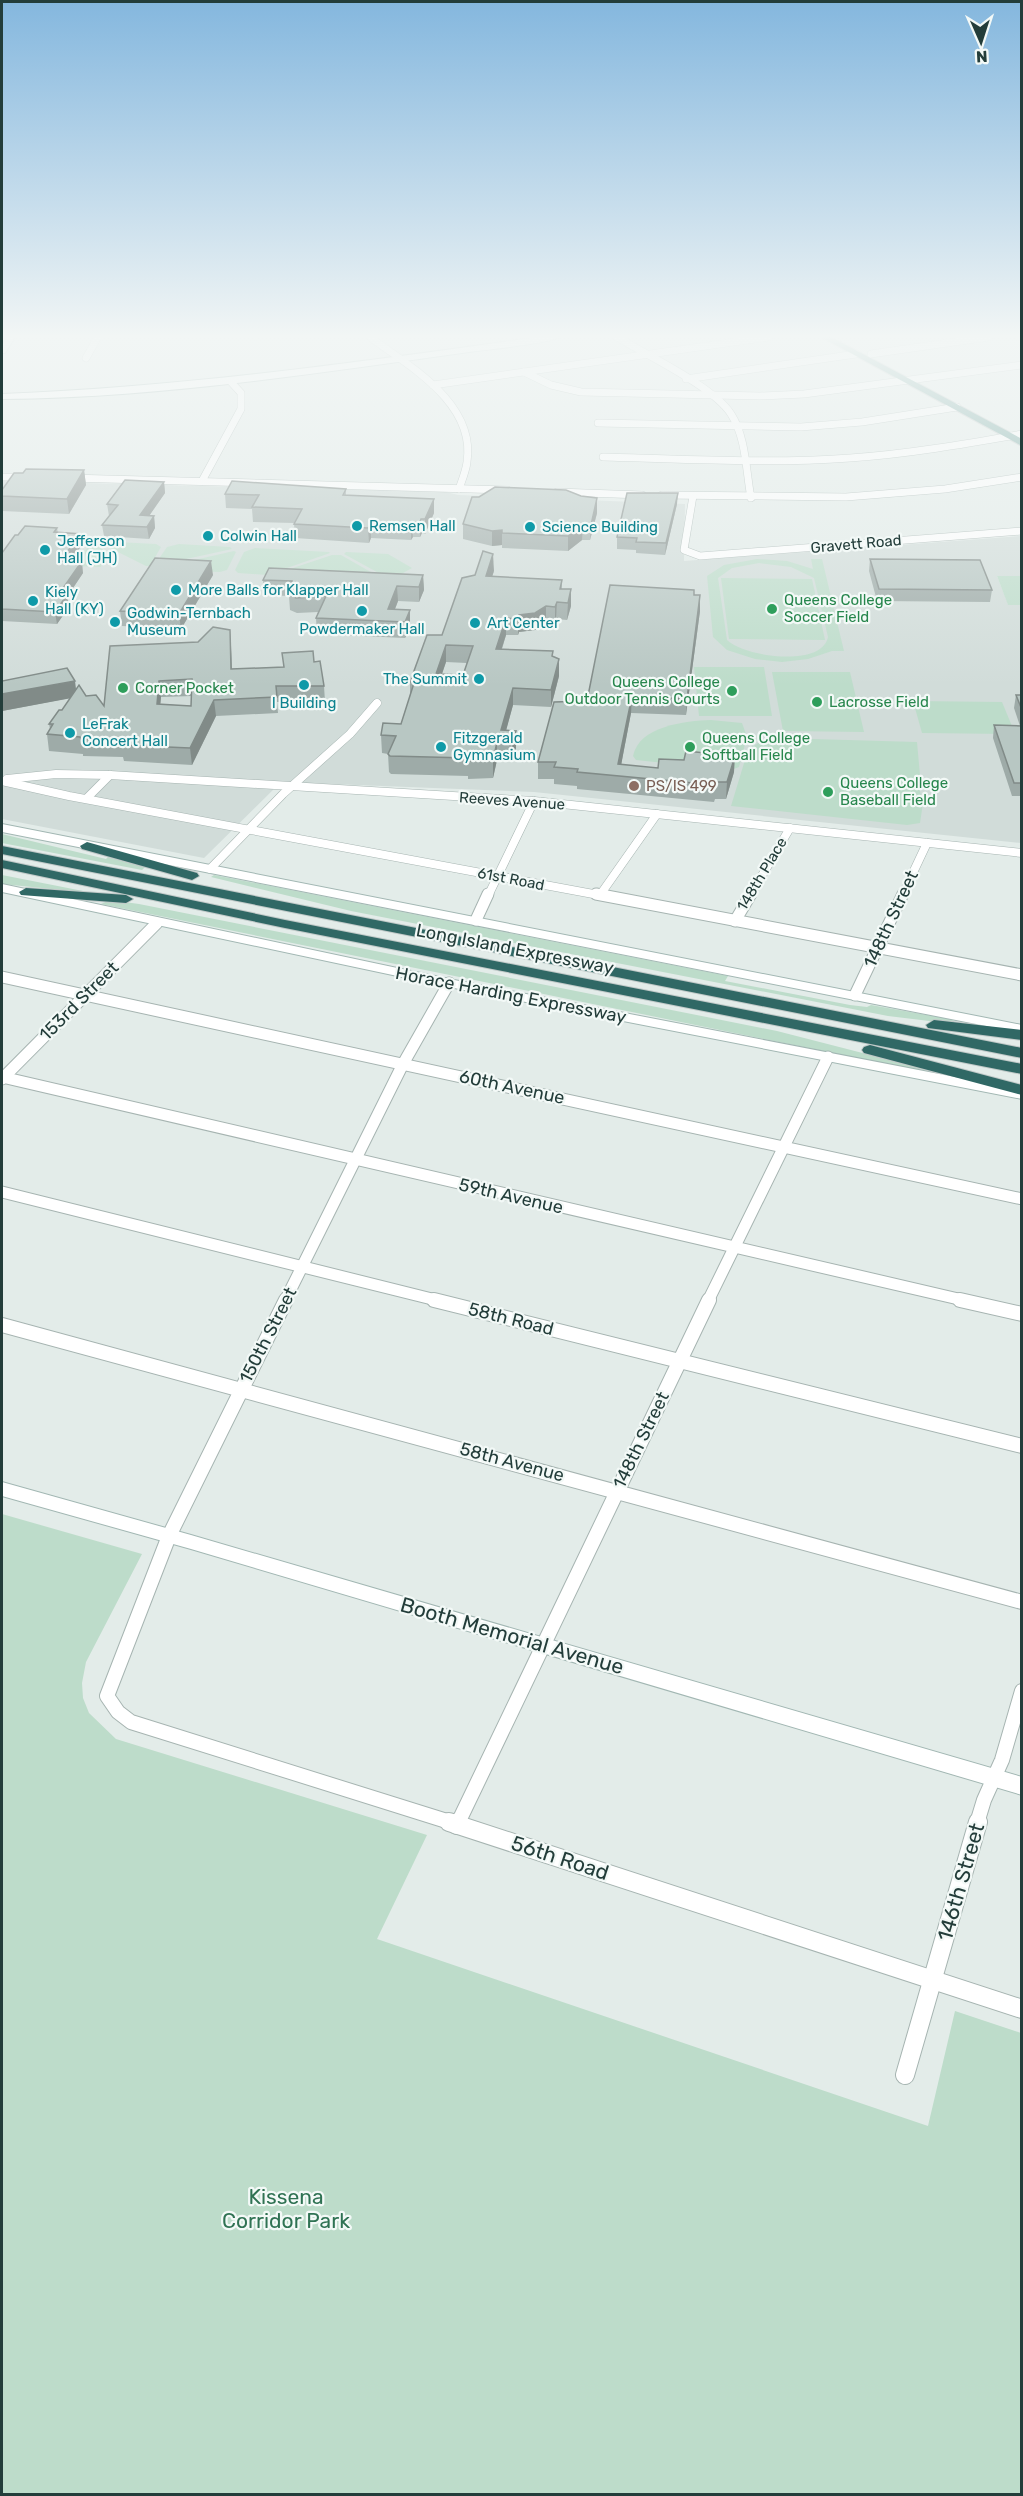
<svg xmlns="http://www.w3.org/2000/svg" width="1023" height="2496" font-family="Rubik,sans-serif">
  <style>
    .built { fill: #d1dcd9 }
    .green { fill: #bddcca; fill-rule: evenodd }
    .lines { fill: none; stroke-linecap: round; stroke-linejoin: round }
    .street-far4-casing { stroke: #a6b4b1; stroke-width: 8 }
    .street-far3-casing { stroke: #a6b4b1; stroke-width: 9 }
    .street-far2-casing { stroke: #a6b4b1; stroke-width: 13 }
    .street-far1-casing { stroke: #a6b4b1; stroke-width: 16 }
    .street-casing { stroke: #a6b4b1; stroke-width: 20 }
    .secondary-casing { stroke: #a2b7b3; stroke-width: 2 }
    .primary-casing { stroke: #c1c9c8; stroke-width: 2 }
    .highway-casing { stroke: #c1c9c8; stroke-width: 2 }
    .street-far4 { stroke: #fff; stroke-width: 7 }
    .street-far3 { stroke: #fff; stroke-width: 8 }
    .street-far2 { stroke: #fff; stroke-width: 11 }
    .street-far1 { stroke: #fff; stroke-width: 14 }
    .street { stroke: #fff; stroke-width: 18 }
    .secondary { fill: #fff; fill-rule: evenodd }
    .primary { fill: #6aa09a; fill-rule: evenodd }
    .highway { fill: #306865; fill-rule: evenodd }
    .wall { fill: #9eaba8; fill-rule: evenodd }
    .shaded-wall { fill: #818b88 }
    .building { fill: #b8c7c3; stroke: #818b88; stroke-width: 1.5; fill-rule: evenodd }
    .culture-dot { fill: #0f9aa8; stroke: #f3f9f7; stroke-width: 2 }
    .leisure-dot { fill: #2e9e5b; stroke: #f3f9f7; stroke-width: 2 }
    .education-dot { fill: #8d6e63; stroke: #f3f9f7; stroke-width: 2 }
    .labels { text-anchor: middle; stroke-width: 4.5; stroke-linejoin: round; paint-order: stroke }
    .far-culture-label { font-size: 15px; fill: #0d838f; stroke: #f3f9f7; text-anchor: start }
    .far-street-label { font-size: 15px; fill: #233d3a; stroke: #f3f9f7 }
    .far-leisure-label { font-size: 15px; fill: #27864d; stroke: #f3f9f7; text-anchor: start }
    .far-education-label { font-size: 15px; fill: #785e54; stroke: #f3f9f7; text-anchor: start }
    .street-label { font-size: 18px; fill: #233d3a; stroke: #f3f9f7 }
    .near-street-label { font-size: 21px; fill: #233d3a; stroke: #f3f9f7 }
    .near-park-label { font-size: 21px; fill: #2f7253; stroke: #f3f9f7 }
  </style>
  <rect width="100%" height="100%" fill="#e3ece9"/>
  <path class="built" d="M2,481L446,492L458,495L685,504L684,561L1021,536V576H997L1008,604L1021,605V843L534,792L281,782L204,858L2,819Z"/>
  <g class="green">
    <path d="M96,541L156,544L161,547L150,566H146Z"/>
    <path d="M90,544L103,549L101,567L74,566Z"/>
    <path d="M179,544L230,547L232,549L154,566L167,547Z"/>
    <path d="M255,548L329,552L330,553L267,575L238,573L235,570L244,552Z"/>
    <path d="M234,551L236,552L227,570L220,572L159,570V568Z"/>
    <path d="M346,552L388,554L412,568L394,578L386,577L344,554Z"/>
    <path d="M332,555H341L383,579L275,574Z"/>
    <path d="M757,559L787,561L813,569L811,559H822L844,651H832L808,659L782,662L755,659L727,650L713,637L707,576L724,565ZM759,563L791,567L814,578L828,637C822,668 744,657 727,640L718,578L732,568Z"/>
    <path d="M997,576H1021V605H1008Z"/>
    <path d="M721,578L812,579L825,640L729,639Z"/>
    <path d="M694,667H764L772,716H699Z"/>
    <path d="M772,672H850L864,732L783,731Z"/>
    <path d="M913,701L1002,702L1014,731L1008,734L922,733Z"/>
    <path d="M711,720L742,723L747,737L739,767L731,770L636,760L633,756C639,726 685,721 711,720Z"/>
    <path d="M778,738L917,742L920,775L917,780L923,803L920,823L907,825L731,806L748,750L761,741Z"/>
    <path d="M2,834L106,859L108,857L145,867L142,870L2,843Z"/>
    <path d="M2,875L83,891L82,892L2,884Z"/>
    <path d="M214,875L728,976L725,981L850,1005L867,1007L871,1005L949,1019L954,1021V1024L888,1016L351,911L211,877Z"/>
    <path d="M110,900L139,904L777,1031L952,1076L951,1077L101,904Z"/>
    <path d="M2,1514L142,1554L86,1662L82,1683L83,1698L89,1713L116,1739L427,1835L377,1939L928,2126L955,2011L1021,2033V2494H2Z"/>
  </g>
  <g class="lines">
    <g class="street-far4-casing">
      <g id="street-far4">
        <path d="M370,337C410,367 476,403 467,462C466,471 462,480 459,489"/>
        <path d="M617,337C646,355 713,386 731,414C746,437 746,471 751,498"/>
        <path d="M871,354L989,337"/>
        <path d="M86,358L98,337"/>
        <path d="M524,372L551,385L581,392L760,396L804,394L1022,365"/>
        <path d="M686,379L856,354"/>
        <path d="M433,385L769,337"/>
        <path d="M598,423L801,427L862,422L957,407"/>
        <path d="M603,457C685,459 768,464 850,458C908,454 965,444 1022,434"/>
        <path d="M2,477H27"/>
        <path d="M69,478L507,490"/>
        <path d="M202,481L241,409V393L231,382"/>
        <path d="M557,492L642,495"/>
        <path d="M662,495L846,497L945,489L1022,477"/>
        <path d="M693,496L684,550L700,556L1022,531"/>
      </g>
    </g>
    <g class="street-far3-casing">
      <g id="street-far3">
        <path d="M7,779L56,774L110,775L534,801L1022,853"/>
        <path d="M2,781L69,796L604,896"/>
        <path d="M87,798L110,775"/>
        <path d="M210,869L283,794L350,734L377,703"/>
        <path d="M600,895L657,814"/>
        <path d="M488,896L534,801"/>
        <path d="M750,896L790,828"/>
        <path d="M902,896L927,843"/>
      </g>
    </g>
    <g class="street-far2-casing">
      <g id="street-far2">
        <path d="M596,894L1022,975"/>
        <path d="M476,920L488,894"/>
        <path d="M735,921L751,894"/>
        <path d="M2,977L1022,1199"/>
        <path d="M855,995L903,894"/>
        <path d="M2,1077L967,1301"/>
        <path d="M2,1079L157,923"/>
        <path d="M2,1192L440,1301"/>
        <path d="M285,1301L403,1064L449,983"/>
        <path d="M708,1301L828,1057"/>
      </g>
    </g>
    <g class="street-far1-casing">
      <g id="street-far1">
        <path d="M286,1300L169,1536L107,1696L118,1712L131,1722L453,1823"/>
        <path d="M434,1300L1022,1446"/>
        <path d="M960,1300L1022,1314"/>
        <path d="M2,1325L1022,1602"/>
        <path d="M458,1823L709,1300"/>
        <path d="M977,1823L984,1800L1002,1760L1022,1691"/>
      </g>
    </g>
    <g class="street-casing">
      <g id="street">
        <path d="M449,1822L1022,2009"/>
        <path d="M457,1825L458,1822"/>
        <path d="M905,2075L978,1822"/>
      </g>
    </g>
    <g class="secondary-casing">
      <g id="secondary">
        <path d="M7,337H15L5,353H2V346Z"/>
        <path d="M539,337H560C549,344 480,350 462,353C310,374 156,398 2,399V394C183,387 361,362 539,337Z"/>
        <path d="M2,824L1022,1025V1033L2,832Z"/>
        <path d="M2,884L449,979L1022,1090V1099L449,987L2,892Z"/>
        <path d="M2,1482L191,1535L1022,1777V1795L191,1549L2,1496Z"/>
      </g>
    </g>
    <g class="primary-casing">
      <path id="primary" d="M821,337H831L1022,439V446Z"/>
    </g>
    <g class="highway-casing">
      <g id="highway">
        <path d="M87,842L197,873L199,876L192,880L82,849L80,846Z"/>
        <path d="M2,846L1022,1048V1058L2,854Z"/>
        <path d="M2,860L285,920L1022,1064V1074L285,928L2,868Z"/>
        <path d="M26,888L126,895L133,899L126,903L21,895L19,892Z"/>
        <path d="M934,1020L1022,1030V1040L928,1028L926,1025Z"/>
        <path d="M870,1045L1022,1085V1095L864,1053L862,1050L864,1047Z"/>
      </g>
    </g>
    <use href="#street-far4" class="street-far4"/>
    <use href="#street-far3" class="street-far3"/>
    <use href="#street-far2" class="street-far2"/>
    <use href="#street-far1" class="street-far1"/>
    <use href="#street" class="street"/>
    <use href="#secondary" class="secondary"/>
    <use href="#primary" class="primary"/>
    <use href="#highway" class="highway"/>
  </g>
  <g class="wall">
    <path d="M84,470L86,485L69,514L2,511V490L23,473Z"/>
    <path d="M164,482L165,493L149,516H154L155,528L149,539L104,536L102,525L110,516H109L107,504Z"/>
    <path d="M346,489V495L434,513L425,534L422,533L420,537H413L411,540L371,538L369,543L295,538L294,523L253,522L252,509L226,508L225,494Z"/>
    <path d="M677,504L665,555L636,553V550L617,549V537Z"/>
    <path d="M597,513L590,540H582L568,551L502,548V545L492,546L463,539V524Z"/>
    <path d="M57,528L58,533L81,534L82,545L70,561L83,573L67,597L69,607L57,624L2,621V553L18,535Z"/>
    <path d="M870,559L992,590L990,602L877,601L869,571Z"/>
    <path d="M494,571L492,577L562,580V589H571V606L567,620L556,619L555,624L546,623L535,630L519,632L518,635H506L502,649L553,657L559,676L551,707L513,705L506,730L516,731V748L512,761L497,760L493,778L468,779V776L391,774L389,772L388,754L382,753L381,735L401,724L410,695V682L442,635ZM446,662L467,663L463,675L442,674Z"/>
    <path d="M213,575L181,629L122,626L120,611Z"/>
    <path d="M423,575L424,590L419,602L398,601L395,609L410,610V625L405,638L317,634L316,618L318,612L297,613L290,610L289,596L264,595L263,580Z"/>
    <path d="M694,595L700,611L686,715L631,713L621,765L658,768L734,772L726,799H715L714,802L577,789V786L554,784V779H538V762L587,701Z"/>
    <path d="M230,630L232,669L283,667L314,662L324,686L325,702H277L278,713L216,716L192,765L124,761L123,757L83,756V754L49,751L47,734L50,729L49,724L62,710L70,698L2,711V681L76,689L86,696L104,706L198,642ZM192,696L191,706L160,704L161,697Z"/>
    <path d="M1016,695H1022V796H1012L993,738L994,725L1020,726L1014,708Z"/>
  </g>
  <g class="shaded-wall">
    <path d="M84,470L86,485L69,514L67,499Z"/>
    <path d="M164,482L165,493L142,526L140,515Z"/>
    <path d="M678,493L677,504L665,555L666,543Z"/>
    <path d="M597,498V513L590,540L591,525Z"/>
    <path d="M434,499V513L425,534V519Z"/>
    <path d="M154,516L155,528L149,539L147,527Z"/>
    <path d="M421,519L422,533L420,537V522Z"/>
    <path d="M412,522L413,537L411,540V525Z"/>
    <path d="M371,523V538L369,543L368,528Z"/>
    <path d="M583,525L582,540L568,551V536Z"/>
    <path d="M502,530V545L492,546V531Z"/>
    <path d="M81,534L82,545L62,572L60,561Z"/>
    <path d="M493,554L494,571L486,593V576Z"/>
    <path d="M82,561L83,573L67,597L69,607L57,624L55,612L59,594Z"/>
    <path d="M211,561L213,575L181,629L179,614Z"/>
    <path d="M423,575L424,590L419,602V587Z"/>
    <path d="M397,586L398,601L390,622L388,609Z"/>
    <path d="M571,589V606L567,620L568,603Z"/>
    <path d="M700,595V611L686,715L687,699Z"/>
    <path d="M557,602L556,619L555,624V607Z"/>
    <path d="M546,606V623L535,630L519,632L518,635V619L519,615Z"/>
    <path d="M410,610V625L405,638V622Z"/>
    <path d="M506,618V635L496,666V649Z"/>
    <path d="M230,630L231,645L232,685L231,669Z"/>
    <path d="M446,645V662L436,691V674Z"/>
    <path d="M559,659V676L551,707V690Z"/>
    <path d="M75,681L77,697L2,711V694Z"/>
    <path d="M159,681L161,697L159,720L157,704Z"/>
    <path d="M513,688V705L503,742L501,730Z"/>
    <path d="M632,696L631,713L619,776L618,764Z"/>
    <path d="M214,700L216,716L192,765L190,748Z"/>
    <path d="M516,731V748L512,761V743Z"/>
    <path d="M497,742V760L493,778V760Z"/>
    <path d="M735,756L734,772L726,799L727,782Z"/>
  </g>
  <g class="building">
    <path d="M26,469L84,470L67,499L2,496V490L14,473H23Z"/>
    <path d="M125,480L164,482L140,515L154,516L147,527L102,525L118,505L107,504Z"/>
    <path d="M232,481L346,489L343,495L434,499L425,519H421L420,522H412L411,525L371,523L368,528L294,524L302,509L252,507L259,495L225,494Z"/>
    <path d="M495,487L566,490L581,496L597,498L591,525H583L568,536L502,533V530L492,531L463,524L472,497H479Z"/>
    <path d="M627,493H678L666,543L636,542L637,538L617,537Z"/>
    <path d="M25,526L57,528L54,532L81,534L60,561H82L59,594L67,595L55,612L2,609V553L15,535H18Z"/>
    <path d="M483,551L493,554L486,576L562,580L560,589H571L568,603L557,602L555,607L546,606L535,613L519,615L518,619L506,618L496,649L553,651L552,656L559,659L551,690L513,688L501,730L516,731L512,743L497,742L493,760L467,761L468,758L390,756L388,754L396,736L381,735L383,723L401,724L414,683L410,682L427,635H442L462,578L475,575ZM446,645L473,646L463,675L436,674Z"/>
    <path d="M155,558L211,561L179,614L120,611Z"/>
    <path d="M870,559L980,560L992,590L879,589Z"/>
    <path d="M269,568L423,575L419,587L397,586L388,609L410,610L405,622L316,618L326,596L296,598L289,595L292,581L263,580Z"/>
    <path d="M610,585L694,590V595H700L687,699L632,696L618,764L658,768L659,759L684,760L686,751L735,756L727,782H716L715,785L577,772L578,769L554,767L556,762H538L554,702L587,701Z"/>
    <path d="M213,627L230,630L231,669L284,667L282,653L313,651L314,662L320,661L324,686H276L277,697L214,700L190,748L122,745L124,740L81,739L80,737L47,734L53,724H49L59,710H62L79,685L86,696L96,695L104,706L110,646L198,642ZM192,679L191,706L157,704L159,681Z"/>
    <path d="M67,668L75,681L2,694V681Z"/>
    <path d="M1016,695H1022V710Z"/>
    <path d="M994,725L1022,726V783H1014Z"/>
  </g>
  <linearGradient id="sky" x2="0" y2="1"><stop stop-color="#84b7de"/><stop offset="0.49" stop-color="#f2f6f5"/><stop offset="1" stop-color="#f2f6f5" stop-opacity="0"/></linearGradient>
  <rect width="1023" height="686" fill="url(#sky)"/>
  <g class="culture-dot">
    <circle cx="357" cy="526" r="6"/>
    <circle cx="530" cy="527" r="6"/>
    <circle cx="208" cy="536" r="6"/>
    <circle cx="45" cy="550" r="6"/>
    <circle cx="176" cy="590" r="6"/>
    <circle cx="33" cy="601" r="6"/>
    <circle cx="362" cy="611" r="6"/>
    <circle cx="115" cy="622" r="6"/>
    <circle cx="475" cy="623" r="6"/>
    <circle cx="479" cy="679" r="6"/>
    <circle cx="304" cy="685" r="6"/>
    <circle cx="70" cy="733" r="6"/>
    <circle cx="441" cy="747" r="6"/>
  </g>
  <g class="leisure-dot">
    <circle cx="772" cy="609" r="6"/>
    <circle cx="123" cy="688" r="6"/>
    <circle cx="732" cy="691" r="6"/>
    <circle cx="817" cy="702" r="6"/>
    <circle cx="690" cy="747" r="6"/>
    <circle cx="828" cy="792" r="6"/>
  </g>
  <circle class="education-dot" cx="634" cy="786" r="6"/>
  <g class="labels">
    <g class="far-culture-label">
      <text x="369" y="531">Remsen Hall</text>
      <text x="542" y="532">Science Building</text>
      <text x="220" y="541">Colwin Hall</text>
      <text x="57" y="546">Jefferson<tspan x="57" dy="17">Hall (JH)</tspan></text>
      <text x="188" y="595">More Balls for Klapper Hall</text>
      <text x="45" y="597">Kiely<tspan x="45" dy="17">Hall (KY)</tspan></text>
      <text x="127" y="618">Godwin-Ternbach<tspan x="127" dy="17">Museum</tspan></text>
      <text x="487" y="628">Art Center</text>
      <text x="362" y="634" text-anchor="middle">Powdermaker Hall</text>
      <text x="467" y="684" text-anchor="end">The Summit</text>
      <text x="304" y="708" text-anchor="middle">I Building</text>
      <text x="82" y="729">LeFrak<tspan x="82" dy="17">Concert Hall</tspan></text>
      <text x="453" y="743">Fitzgerald<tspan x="453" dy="17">Gymnasium</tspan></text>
    </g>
    <g class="far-street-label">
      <text transform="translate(856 544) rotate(-5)" y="5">Gravett Road</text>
      <text transform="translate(512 801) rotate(4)" y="5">Reeves Avenue</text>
      <text transform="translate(762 874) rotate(-59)" y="5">148th Place</text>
      <text transform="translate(511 879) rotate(11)" y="5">61st Road</text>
    </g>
    <g class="far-leisure-label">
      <text x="784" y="605">Queens College<tspan x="784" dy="17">Soccer Field</tspan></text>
      <text x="720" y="687" text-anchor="end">Queens College<tspan x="720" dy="17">Outdoor Tennis Courts</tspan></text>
      <text x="135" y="693">Corner Pocket</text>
      <text x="829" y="707">Lacrosse Field</text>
      <text x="702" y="743">Queens College<tspan x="702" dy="17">Softball Field</tspan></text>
      <text x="840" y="788">Queens College<tspan x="840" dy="17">Baseball Field</tspan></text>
    </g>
    <g class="far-education-label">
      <text x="646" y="791">PS/IS 499</text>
    </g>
    <g class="street-label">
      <text transform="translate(891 919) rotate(-65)" y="6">148th Street</text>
      <text transform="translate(515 949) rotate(11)" y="6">Long Island Expressway</text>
      <text transform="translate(511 995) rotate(11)" y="6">Horace Harding Expressway</text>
      <text transform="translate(79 1001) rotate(-45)" y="6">153rd Street</text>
      <text transform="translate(512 1087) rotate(12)" y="6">60th Avenue</text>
      <text transform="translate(511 1196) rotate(13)" y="6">59th Avenue</text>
      <text transform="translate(511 1319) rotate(14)" y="6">58th Road</text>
      <text transform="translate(268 1335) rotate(-63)" y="6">150th Street</text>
      <text transform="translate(641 1440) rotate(-64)" y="6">148th Street</text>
      <text transform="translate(512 1462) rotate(15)" y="6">58th Avenue</text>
    </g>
    <g class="near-street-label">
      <text transform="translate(512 1636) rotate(16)" y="7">Booth Memorial Avenue</text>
      <text transform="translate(560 1858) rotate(18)" y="7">56th Road</text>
      <text transform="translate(961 1882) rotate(-74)" y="7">146th Street</text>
    </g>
    <g class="near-park-label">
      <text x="286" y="2204">Kissena<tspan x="286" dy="24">Corridor Park</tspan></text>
    </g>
  </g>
  <rect width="1023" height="2496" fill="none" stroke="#233d3a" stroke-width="6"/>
  <g transform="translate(981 42) rotate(177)" stroke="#f3f9f7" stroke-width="4.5" paint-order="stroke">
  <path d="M0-4.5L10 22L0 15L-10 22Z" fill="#233d3a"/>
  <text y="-9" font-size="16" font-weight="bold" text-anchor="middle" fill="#233d3a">N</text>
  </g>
</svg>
